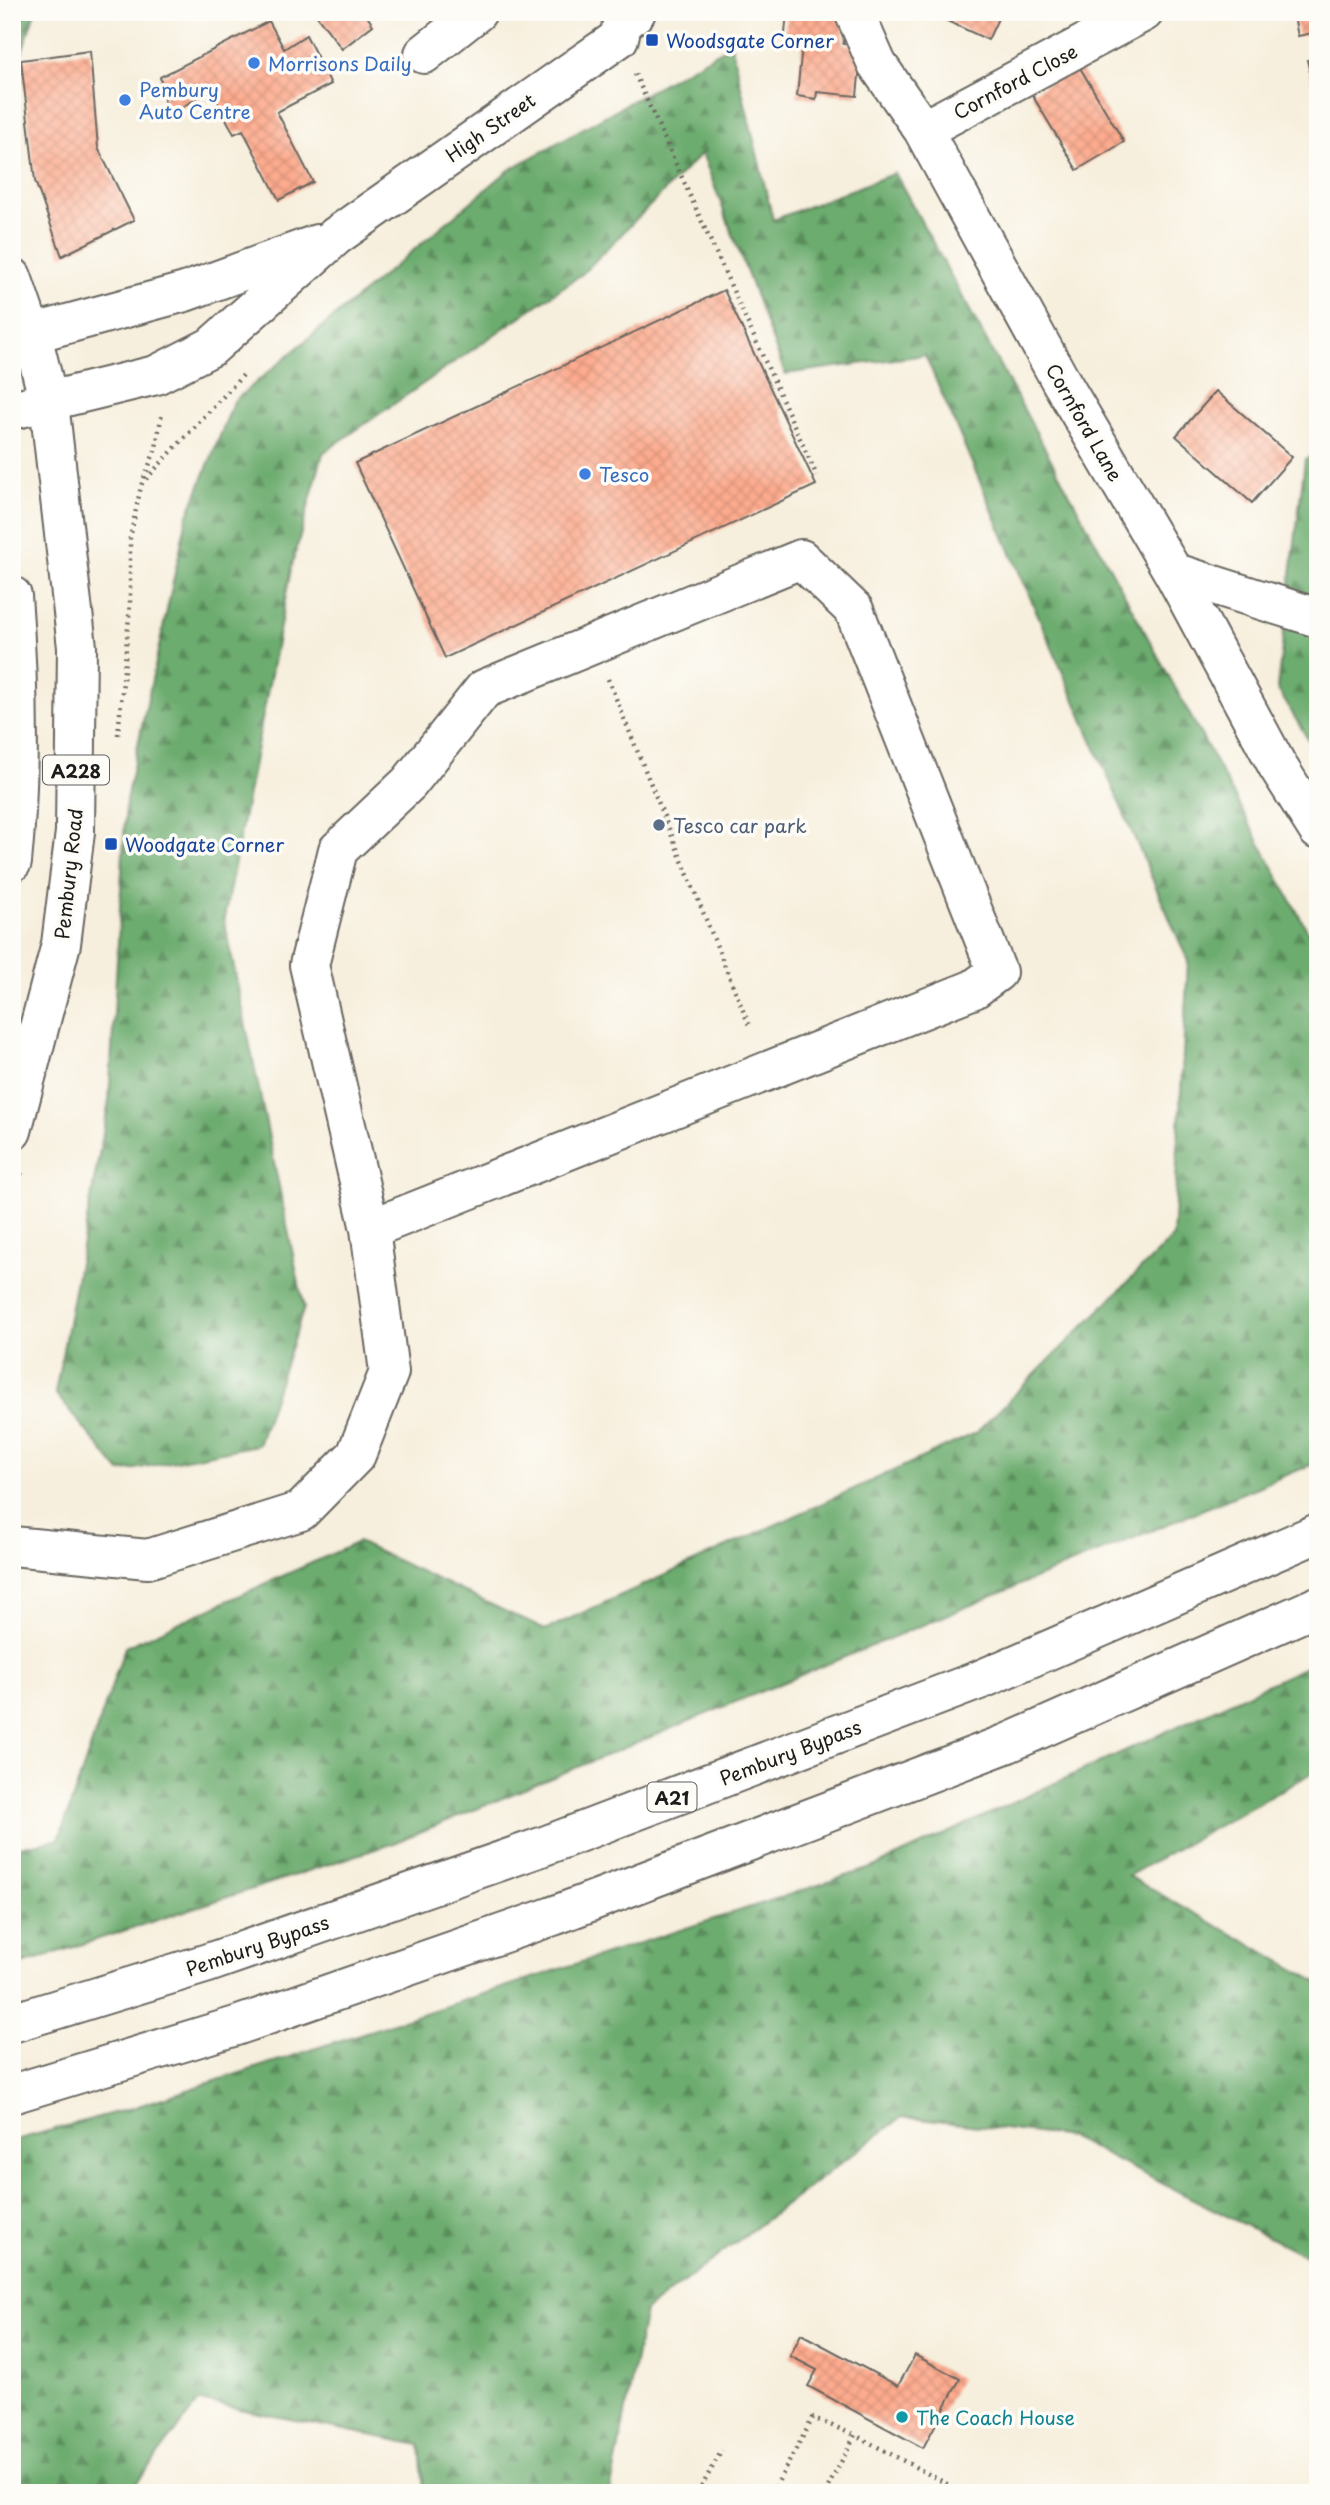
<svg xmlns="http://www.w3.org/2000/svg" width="1330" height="2505" font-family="'Playpen Sans',sans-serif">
	<defs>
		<pattern id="forest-firs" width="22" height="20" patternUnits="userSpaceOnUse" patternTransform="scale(1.75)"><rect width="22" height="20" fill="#6cac6e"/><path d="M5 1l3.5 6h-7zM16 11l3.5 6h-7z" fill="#588b5a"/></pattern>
		<pattern id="building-cross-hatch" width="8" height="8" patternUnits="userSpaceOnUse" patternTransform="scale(1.75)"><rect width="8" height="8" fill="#fdab8e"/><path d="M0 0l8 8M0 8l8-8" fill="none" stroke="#d8937a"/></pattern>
	</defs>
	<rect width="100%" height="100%" fill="#fdfcf7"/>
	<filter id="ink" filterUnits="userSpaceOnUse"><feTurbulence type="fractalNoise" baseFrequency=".0143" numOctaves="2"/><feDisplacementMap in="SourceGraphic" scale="14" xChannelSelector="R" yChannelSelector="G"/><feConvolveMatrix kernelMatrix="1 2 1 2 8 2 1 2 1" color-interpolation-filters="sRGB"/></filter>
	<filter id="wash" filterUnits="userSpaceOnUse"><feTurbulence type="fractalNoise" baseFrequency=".00686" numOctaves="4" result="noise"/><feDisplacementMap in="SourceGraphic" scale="28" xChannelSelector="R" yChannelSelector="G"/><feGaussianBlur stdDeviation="1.57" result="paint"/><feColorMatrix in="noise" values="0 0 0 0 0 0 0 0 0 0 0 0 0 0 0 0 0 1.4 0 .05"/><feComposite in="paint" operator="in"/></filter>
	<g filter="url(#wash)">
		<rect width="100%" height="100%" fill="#f7efdd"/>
		<path fill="url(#forest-firs)" stroke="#446445" stroke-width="2" d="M12,12H35L12,82Z
			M731,45L773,220L895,173L1318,950V1462L391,1844L12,1967V1848L59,1839L125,1647L358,1542L545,1630L976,1433L1173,1237L1188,961L925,355L785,374L702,153L582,274L323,453L291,569L224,919L304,1308L258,1445L120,1472L55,1393L109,1101L126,800L187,517L234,401L509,170Z
			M1318,451V756L1277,688L1305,460Z
			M1318,1661V1770L1128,1876L1318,1982V2262L1070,2137L902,2117L645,2311L610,2493H424L420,2445L199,2401L129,2493H12V2141L135,2107L874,1867Z"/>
		<g id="blocks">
			<path fill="url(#building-cross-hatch)" d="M314,12H364L373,25L342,49Z
				M787,12H846L843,44L862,45L857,96L817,92L816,99L797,96L802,45L784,44Z
				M949,12H1001L988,40L945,20Z
				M1293,12H1318V32L1298,36Z
				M269,21L284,49L306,35L331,84L277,112L313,182L279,200L243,130L234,134L211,90L167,116L160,77Z
				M90,51L98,148L134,220L62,256L35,181L21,60Z
				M1318,58V102H1317L1307,60Z
				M1079,66L1124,142L1077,170L1031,93Z
				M724,290L816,485L445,658L355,463Z
				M1216,391L1292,457L1252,503L1176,436Z
				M801,2334L898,2386L915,2355L960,2379L923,2448L808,2386L817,2370L790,2356Z"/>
		</g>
	</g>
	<g filter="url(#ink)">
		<use href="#blocks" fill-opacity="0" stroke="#696660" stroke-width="2"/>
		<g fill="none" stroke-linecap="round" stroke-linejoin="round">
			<defs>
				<path id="minor" d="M854,12L877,64L923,130L1059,378L1173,572L1277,765L1318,830
					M424,54L477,12
					M923,130L1144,12
					M12,339L185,292L317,244
					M12,410L156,375L211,347L336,236L619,38L622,24L636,12
					M1173,572L1318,618
					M12,1546L148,1559L301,1511L356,1455L389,1372L370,1229L309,965L338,850L409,783L484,689L801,559L854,610L997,972L974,989L370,1229"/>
				<path id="major" d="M12,277L32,335L49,403L77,647L75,832L61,944L12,1131
					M12,596C19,685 21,773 12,862"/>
				<path id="highway" d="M12,2023L208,1963L544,1846L982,1679L1318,1533
					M12,2094L236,2026L553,1916L1008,1743L1318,1606"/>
			</defs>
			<use href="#minor" stroke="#696660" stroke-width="42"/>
			<use href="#major" stroke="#696660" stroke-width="42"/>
			<use href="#highway" stroke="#696660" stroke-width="42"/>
			<path stroke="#696660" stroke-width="4.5" stroke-dasharray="2 5" stroke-linecap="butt" d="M12,45L22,12
				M635,74L817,476
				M146,479L245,373
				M608,679L749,1025
				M118,735L130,606V538L141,486L156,448L162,412
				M12,1201L23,1168
				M698,2493L722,2450
				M772,2493L813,2418L855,2435
				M825,2493L855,2435L949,2485L945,2493"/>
			<use href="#minor" stroke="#fff" stroke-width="38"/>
			<use href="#major" stroke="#fff" stroke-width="38"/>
			<use href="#highway" stroke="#fff" stroke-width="38"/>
		</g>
	</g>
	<g fill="#1a4fb4" stroke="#fdfcf7" stroke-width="2.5">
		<rect x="645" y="33" width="14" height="14" rx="3.5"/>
		<rect x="104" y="837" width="14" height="14" rx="3.5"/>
	</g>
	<g fill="#3f7fe0" stroke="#fdfcf7" stroke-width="2.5">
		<circle cx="254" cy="63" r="7"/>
		<circle cx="125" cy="100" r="7"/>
		<circle cx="585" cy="474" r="7"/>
	</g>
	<circle fill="#5c6f8a" stroke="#fdfcf7" stroke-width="2.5" cx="659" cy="825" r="7"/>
	<circle fill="#0f9aa8" stroke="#fdfcf7" stroke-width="2.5" cx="902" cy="2417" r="7"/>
	<g text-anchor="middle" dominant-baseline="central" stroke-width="7" stroke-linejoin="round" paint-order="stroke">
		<g fill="#fdfcf7" stroke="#605f5e" stroke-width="2">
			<rect x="43" y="755.5" width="66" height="29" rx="5"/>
			<rect x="647.5" y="1782.5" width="49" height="29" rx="5"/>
		</g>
		<g font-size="18" font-weight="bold" fill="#1c1c1c">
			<text x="76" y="770">A228</text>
			<text x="672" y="1797">A21</text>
		</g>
		<g font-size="19" fill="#164399" stroke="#fdfcf7" text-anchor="start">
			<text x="666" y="40">Woodsgate Corner</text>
			<text x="125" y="844">Woodgate Corner</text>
		</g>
		<g font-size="19" fill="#366cbe" stroke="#fdfcf7" text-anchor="start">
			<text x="268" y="63">Morrisons Daily</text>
			<text x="139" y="89">Pembury<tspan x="139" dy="22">Auto Centre</tspan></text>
			<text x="599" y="474">Tesco</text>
		</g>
		<g font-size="19" fill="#1c1c1c" stroke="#fdfcf7">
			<text transform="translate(1015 81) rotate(-28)">Cornford Close</text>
			<text transform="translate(490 127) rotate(-35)">High Street</text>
			<text transform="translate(1085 422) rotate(60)">Cornford Lane</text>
			<text transform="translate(68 874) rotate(-84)">Pembury Road</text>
			<text transform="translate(790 1752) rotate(-21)">Pembury Bypass</text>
			<text transform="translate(257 1945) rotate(-19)">Pembury Bypass</text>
		</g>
		<g font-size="19" fill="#4e5e75" stroke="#fdfcf7" text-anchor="start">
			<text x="673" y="825">Tesco car park</text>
		</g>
		<g font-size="19" fill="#0d838f" stroke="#fdfcf7" text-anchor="start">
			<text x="916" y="2417">The Coach House</text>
		</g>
	</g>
	<rect width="1330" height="2505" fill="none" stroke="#fdfcf7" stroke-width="42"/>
</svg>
